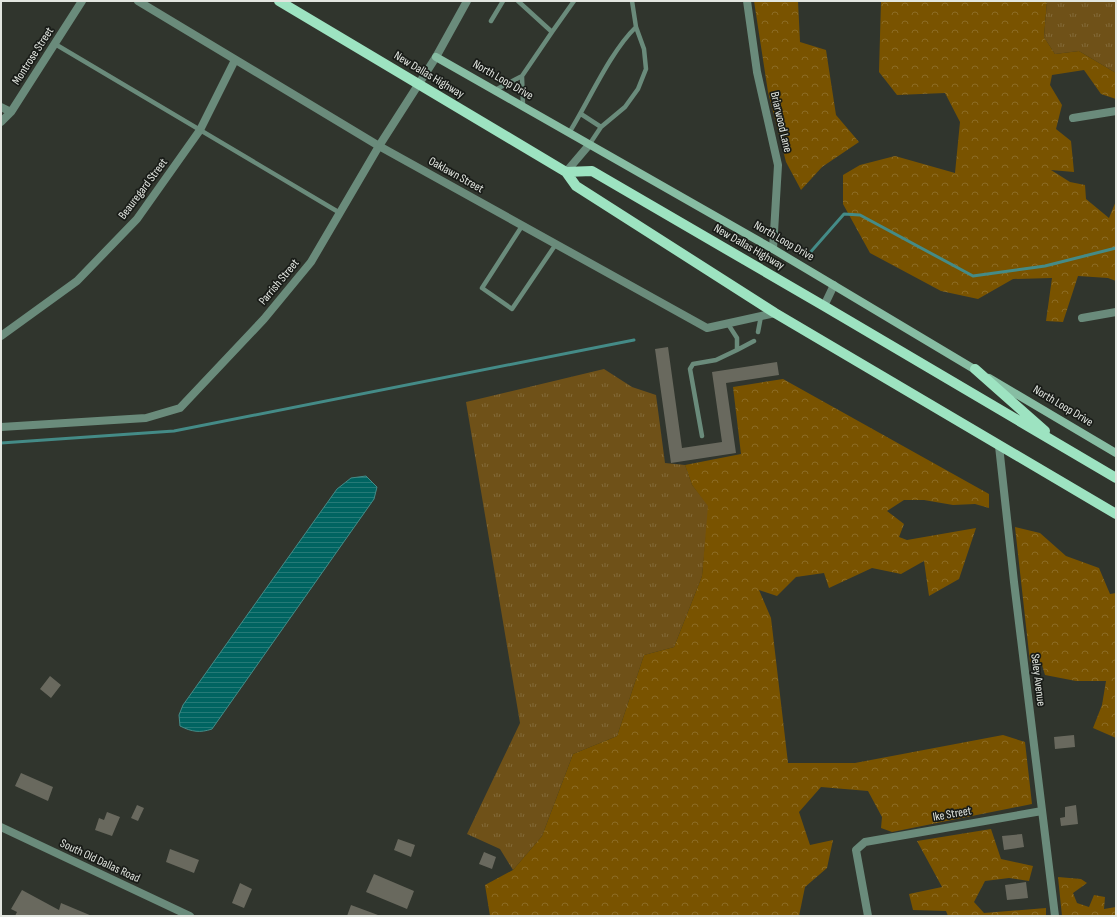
<svg xmlns="http://www.w3.org/2000/svg" width="1117" height="917" font-family="'Sofia Sans Condensed',sans-serif">
	<defs>
		<pattern id="grass-tufts" width="24" height="20" patternUnits="userSpaceOnUse"><rect width="24" height="20" fill="#6f5118"/><path d="M3 7l-1-3M5 7V3M7 7l1-3M15 17l-1-3M17 17v-4M19 17l1-3" fill="none" stroke="#836a39"/></pattern>
		<pattern id="forest-crowns" width="20" height="18" patternUnits="userSpaceOnUse"><rect width="20" height="18" fill="#795300"/><path d="M2 6a3 3 0 1 1 6 0M12 15a3 3 0 1 1 6 0" fill="none" stroke="#8c6c25"/></pattern>
		<pattern id="water-rules" width="6" height="5" patternUnits="userSpaceOnUse"><rect width="6" height="5" fill="#006461"/><path d="M0 2.5h6" fill="none" stroke="#257a77"/></pattern>
	</defs>
	<rect width="100%" height="100%" fill="#30352d"/>
	<path fill="url(#grass-tufts)" d="M1047,1H1116V73L1079,51L1055,54L1044,37Z
		M604,369L632,387L656,395L665,463L685,465L692,485L709,506L702,576L674,647L644,655L617,736L573,754L542,836L513,870L500,849L467,834L520,723L466,402Z"/>
	<path fill="url(#forest-crowns)" d="M754,1H798L800,42L826,50L836,115L859,142L822,167L801,190L786,162L768,92Z
		M881,1H1047L1044,37L1055,54L1079,51L1116,73V99L1101,94L1084,70L1052,75L1050,85L1062,105L1056,129L1071,141L1074,172L1051,170L1070,182L1085,185L1086,199L1109,218L1116,201V281L1108,278L1078,276L1063,322L1046,321L1052,278L1013,279L978,299L941,291L870,253L843,204V175L860,165L895,156L955,173L960,122L945,93L897,95L879,72Z
		M783,379L989,494V508L975,504L953,505L924,500H904L887,511L904,524L899,537L907,540L976,528L959,579L929,596L924,561L901,574L872,568L829,588L824,573L796,577L777,596L759,590L771,618L788,763H855L1003,735L1025,742L1032,804L892,832L881,828L882,817L868,791L821,787L799,812L810,845L833,840L827,868L805,887L799,916H490L485,885L513,870L542,836L573,754L617,736L644,655L674,647L702,576L708,506L692,485L685,465L741,454L733,387Z
		M1015,527L1040,533L1066,556L1099,568L1110,594L1116,593V738L1093,728L1102,705L1106,681H1076L1045,675L1042,665L1030,662Z
		M991,829L1001,859L1033,866L1029,881L1009,878L985,881L974,902L984,913L1046,908V916H948L946,911L913,910L909,894L942,887L917,841Z
		M1058,877L1081,879L1087,883L1073,893L1077,903L1089,907L1094,895L1105,897L1104,909L1116,907V916H1062Z"/>
	<path fill="url(#water-rules)" stroke="#448b87" d="M366,476L377,487L374,499L212,729C200,733 192,732 180,726L179,715L183,705L337,489L351,478Z"/>
	<g fill="none" stroke-linecap="round" stroke-linejoin="round">
		<path stroke="#448b87" stroke-width="3" d="M808,255L844,214L860,215L973,276L1045,266L1116,248
			M1,443L174,431L634,340"/>
	</g>
	<path fill="#69695e" d="M668,347L682,448L722,442L712,372L777,362L779,375L726,383L736,453L671,463L655,349Z
		M50,676L61,685L51,698L40,689Z
		M1074,735L1075,747L1055,749L1054,737Z
		M21,773L53,787L48,801L15,786Z
		M137,805L144,808L138,821L131,818Z
		M1076,805L1078,824L1061,826L1060,818L1065,817V807Z
		M107,812L120,817L112,836L95,830L99,818L104,820Z
		M1022,834L1024,847L1004,850L1002,836Z
		M398,839L415,845L411,857L394,850Z
		M170,849L199,860L194,873L166,862Z
		M484,852L496,857L492,869L479,864Z
		M374,874L414,891L407,909L366,892Z
		M1026,882L1028,898L1007,900L1005,885Z
		M240,883L252,889L244,908L232,903Z
		M22,890L59,910L61,903L92,916H15L17,912L11,909Z
		M351,905L378,915V916H347Z"/>
	<g fill="none" stroke-linecap="round" stroke-linejoin="round">
		<path stroke="#6a8b7b" stroke-width="4.5" d="M491,21L503,1
			M552,32L574,1
			M55,44L340,213
			M522,76L523,106
			M495,90L522,76L552,32L518,1
			M581,114L601,127
			M569,133C589,101 610,52 636,27
			M589,145L601,127L625,107L638,89L646,69L644,49L636,27L632,1
			M522,226L482,288L512,309L556,244
			M758,332L761,316
			M737,350L754,341
			M702,436L690,369L693,364L716,360L737,350V338L728,324"/>
		<path stroke="#6a8b7b" stroke-width="8" d="M138,1L379,146L707,328L775,313
			M747,1L757,72L778,165L773,249
			M1,107L11,112
			M1073,118L1116,111
			M1,122L11,112L82,1
			M566,172L589,145
			M824,306L834,285
			M1082,318L1116,312
			M1,336L77,281L137,219L200,130L235,60
			M1,427L146,418L180,408L264,319L311,262L379,146L436,57L467,1
			M999,446L1014,582L1055,916
			M1,827L190,916
			M868,916L856,850L865,842L1042,811"/>
		<path stroke="#87bda3" stroke-width="8" d="M436,57L773,249L979,372
			M989,378L1116,453"/>
		<path stroke="#9de3c1" stroke-width="10" d="M279,1L566,172L576,186L775,313L1116,514
			M566,172L592,171L824,306L1116,478
			M975,369L1045,431"/>
	</g>
	<g text-anchor="middle" dominant-baseline="central" stroke-width="3.5" stroke-linejoin="round" paint-order="stroke">
		<g font-size="12" fill="#e2e6e0" stroke="#191c18">
			<text transform="translate(33 56) rotate(-57)">Montrose Street</text>
			<text transform="translate(429 75) rotate(31)">New Dallas Highway</text>
			<text transform="translate(503 80) rotate(30)">North Loop Drive</text>
			<text transform="translate(781 122) rotate(77)">Briarwood Lane</text>
			<text transform="translate(456 175) rotate(29)">Oaklawn Street</text>
			<text transform="translate(143 189) rotate(-53)">Beauregard Street</text>
			<text transform="translate(784 241) rotate(30)">North Loop Drive</text>
			<text transform="translate(749 247) rotate(30)">New Dallas Highway</text>
			<text transform="translate(279 282) rotate(-50)">Parrish Street</text>
			<text transform="translate(1063 406) rotate(31)">North Loop Drive</text>
			<text transform="translate(1038 680) rotate(83)">Seley Avenue</text>
			<text transform="translate(952 814) rotate(-10)">Ike Street</text>
			<text transform="translate(100 861) rotate(25)">South Old Dallas Road</text>
		</g>
	</g>
	<rect width="1117" height="917" fill="none" stroke="#e2e6e0" stroke-width="4"/>
</svg>
